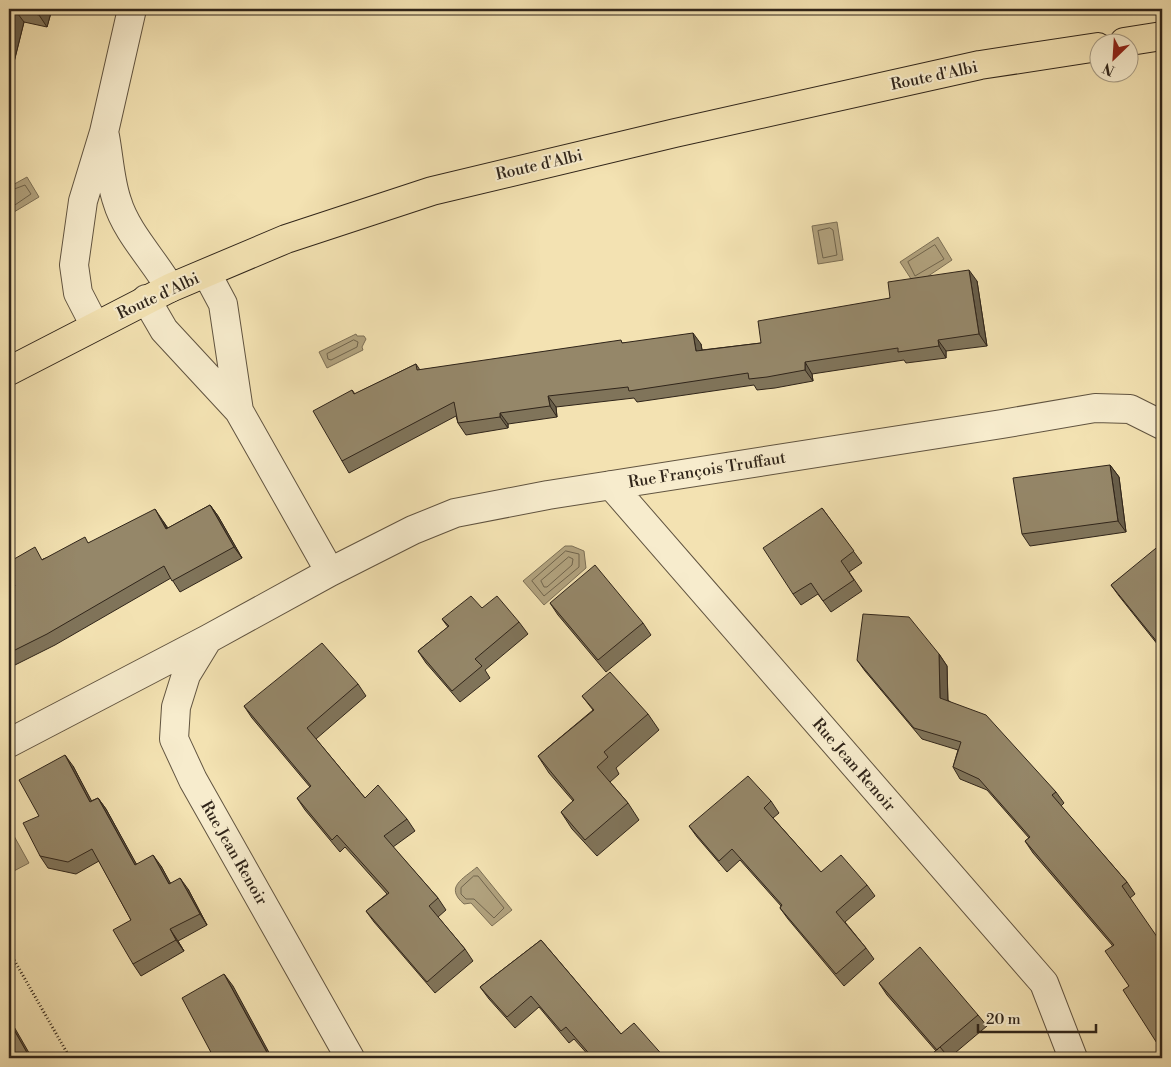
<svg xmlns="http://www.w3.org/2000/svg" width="1171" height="1067" font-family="'Libre Bodoni',serif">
	<rect width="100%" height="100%" fill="#f3e2b2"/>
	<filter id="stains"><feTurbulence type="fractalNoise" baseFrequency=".004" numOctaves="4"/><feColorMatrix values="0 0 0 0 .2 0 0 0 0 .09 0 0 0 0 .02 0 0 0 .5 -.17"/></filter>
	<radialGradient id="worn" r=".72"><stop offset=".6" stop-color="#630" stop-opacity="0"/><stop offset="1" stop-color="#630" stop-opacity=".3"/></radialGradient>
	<path fill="#b1a27e" stroke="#7d7056" d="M27,177L39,197L9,215V187Z
		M837,222L843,260L818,264L812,226Z
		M938,237L952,260L915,285L900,262Z
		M356,334L357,336H364L366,339L362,347L363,350L327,368L319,352Z
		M565,546H572L584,551L586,568L544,605L523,581Z
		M9,827L29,863L12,872L9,867Z
		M477,867L512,910L492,926L471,903L464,904C444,887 463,879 477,867Z"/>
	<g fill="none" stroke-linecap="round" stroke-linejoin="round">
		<path stroke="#70644c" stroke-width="1" d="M9,191L25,185L31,194L9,209
			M830,228L833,230L837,255L823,258L818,231Z
			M935,245L944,259L915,276L908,262Z
			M354,340L358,342L357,347L331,360L328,359L327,354Z
			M566,551L579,554V567L544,596L532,581Z
			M569,557L573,559L572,565L547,587H544L541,581Z
			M474,876H478L504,908L494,918L474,899H466L461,894V888Z"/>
		<defs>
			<path id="minor" d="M105,136C109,157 110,181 117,201C126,232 154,260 170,288
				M207,274L223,304L239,411
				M146,299L164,330L239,411L330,572
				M95,326L78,293L74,265L83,201L104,132L132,9
				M611,485L1044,983L1073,1058
				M208,639L186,675L176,707L174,739L193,780L350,1058
				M9,743L208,639L330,572L413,530L455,513L548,495L1002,424L1095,408L1130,409L1162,425"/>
			<path id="major" d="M1124,42L1162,36
				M9,371L170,288L286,239L432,191L675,133L980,65L1098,47"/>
		</defs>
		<use href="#minor" stroke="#615440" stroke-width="30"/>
		<use href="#major" stroke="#30251a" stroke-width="30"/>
		<path stroke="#30251a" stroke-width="3" stroke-dasharray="1 2.5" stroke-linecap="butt" d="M9,951L70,1058"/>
		<use href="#minor" stroke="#f7eccd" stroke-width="28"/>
		<use href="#major" stroke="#f3e2b2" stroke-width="28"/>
	</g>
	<path fill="#80745a" stroke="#30251a" d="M9,9H52L47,27L24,22L13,66L9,65Z
		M977,281L987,346L946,351V358L906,363L904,360L812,374L813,381L775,388L757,390L754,385L637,402L634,398L556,407L557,417L508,424V428L466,435L458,423L456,416L349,473L342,461L352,390L355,394L416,364L420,370L623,343L701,344L702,350L761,343L890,298Z
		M1110,465L1119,477L1126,532L1030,546L1022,534Z
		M210,505L218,516L242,558L180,592L171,578L55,645L9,668V589L15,586L43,559L89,543L163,521L168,528Z
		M822,508L862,563L849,572L862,591L831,612L818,594L801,605L793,594Z
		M1162,546V650L1119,596L1111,585Z
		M550,603L643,623L651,635L606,672L558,615Z
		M482,608L519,622L528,634L485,670L490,678L460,702L426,663L418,651L448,627L442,619Z
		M939,654L947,666L948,700L1056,792L1064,803L1061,806L1127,882L1135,894L1130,898L1129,986L1112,945L1033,853L1025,841L1029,838L987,790L960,779L953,767L958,750L922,739L865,671L857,660Z
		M358,684L366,696L316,739L365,798L407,819L415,831L393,847L438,898L446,910L438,917L465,949L473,961L435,993L374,922L366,911L387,894L345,847L340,852L305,810L297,798L310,787L252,718L244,706Z
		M582,696L648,714L659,730L616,768L619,774L610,782L628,803L639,820L597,856L572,829L561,812L573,801L549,773L538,756L593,710Z
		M73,766L91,801L98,798L106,809L136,864L161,866L170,883L188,889L207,925L178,941L184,951L141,976L133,964L131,920L99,861L76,874L48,868L40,856L39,816Z
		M771,801L779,813L773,818L821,872L867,885L875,896L845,922L866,948L874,959L844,986L788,919L780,908L781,906L740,860L727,872L697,837L689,826Z
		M541,940L621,1034L665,1058H591L574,1039L569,1043L539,1007L515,1028L489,999L480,987Z
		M879,983L978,1015L987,1026L949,1058H927L936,1051L887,995Z"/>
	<path fill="#685e4a" stroke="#30251a" d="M40,9H52L47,27L39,15Z
		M15,10L24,22L13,66L9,60V36Z
		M969,270L977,281L987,346L979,334Z
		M693,333L701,344L704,362L696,351Z
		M938,340L946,351V358L939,346Z
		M805,362L812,374L813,381L805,370Z
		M548,396L556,407L557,417L550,406Z
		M500,413L508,424V428L500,417Z
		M1110,465L1119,477L1126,532L1118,521Z
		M210,505L218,516L242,558L234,547Z
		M155,509L163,521L174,541L166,529Z
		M939,654L947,666L948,709L940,698Z
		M65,755L73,766L98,813L90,802Z
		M98,798L106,809L143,876L135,865Z
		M153,855L161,866L177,895L169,884Z
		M180,878L188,889L207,925L200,914Z
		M170,929L178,941L184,951L176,940Z
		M224,974L233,986L272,1058H270Z
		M9,1018L32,1058H30L9,1021Z"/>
	<path fill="#958769" stroke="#30251a" d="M9,9H40L39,15L15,10L9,36Z
		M969,270L979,334L938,340L939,346L898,352V348L805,362V370L767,377L749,379L748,373L629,391L628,387L548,396L550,406L500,413V417L458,423L454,402L342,461L313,411L352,390L354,394L416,364L417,370L621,340L622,343L693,333L696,351L761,343L758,321L890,298L888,282Z
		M1110,465L1118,521L1022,534L1013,478Z
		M210,505L234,547L172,581L164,566L47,634L9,653V589L15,586L9,575V562L35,547L42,560L85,537L88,543L155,509L166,529Z
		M822,508L854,551L841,561L854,580L823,601L811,583L793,594L763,548Z
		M1161,544L1162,546V648L1111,585Z
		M595,565L643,623L598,660L550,603Z
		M471,596L482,608L497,596L519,622L475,659L482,666L452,691L418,651L449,626L442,619Z
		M863,614L909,617L939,654L940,698L986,715L1056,792L1052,795L1127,882L1122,886L1162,944V1051L1123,990L1129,986L1105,951L1114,945L1025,841L1030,837L979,779L953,767L961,742L914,728L857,660Z
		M322,643L358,684L307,728L365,798L378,785L407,819L384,836L438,898L429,906L465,949L427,982L366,911L389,893L337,835L332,840L297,798L311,786L244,706Z
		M610,672L648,714L604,752L608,757L597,767L628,803L585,840L561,812L574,800L538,756L594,710L582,696Z
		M65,755L90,802L98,798L135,865L153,855L169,884L180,878L200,914L170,929L176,940L133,964L113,930L131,920L92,849L68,862L40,856L23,823L39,816L19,780Z
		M748,776L771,801L764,808L821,872L841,855L867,885L836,912L866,948L836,974L780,908L782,905L732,849L719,861L689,826Z
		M541,940L621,1034L634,1023L665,1058H593L566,1027L561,1031L531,996L507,1017L480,987Z
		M920,947L978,1015L940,1047L949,1058H927L940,1047L937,1050L879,983Z
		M224,974L270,1058H214L182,998Z
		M9,1021L30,1058H9Z"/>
	<g text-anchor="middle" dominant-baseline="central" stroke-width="4" stroke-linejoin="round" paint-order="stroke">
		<g font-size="16" fill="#30251a" stroke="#f7eccd">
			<text transform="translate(934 76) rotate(-12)">Route d'Albi</text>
			<text transform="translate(539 165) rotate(-13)">Route d'Albi</text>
			<text transform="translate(158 296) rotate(-25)">Route d'Albi</text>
			<text transform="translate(707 470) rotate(-9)">Rue François Truffaut</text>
			<text transform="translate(854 765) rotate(49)">Rue Jean Renoir</text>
			<text transform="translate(234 853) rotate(60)">Rue Jean Renoir</text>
		</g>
	</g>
	<rect width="1171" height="1067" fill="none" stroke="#f3e2b2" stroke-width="30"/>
	<rect x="10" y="10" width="1151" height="1047" fill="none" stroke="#30251a" stroke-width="2.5"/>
	<rect x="15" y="15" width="1141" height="1037" fill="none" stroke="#30251a"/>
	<g transform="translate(1114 58) rotate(205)"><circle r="24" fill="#f7eccd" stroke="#a79c85"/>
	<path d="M0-4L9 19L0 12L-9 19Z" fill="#8f2418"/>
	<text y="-8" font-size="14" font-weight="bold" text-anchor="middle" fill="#30251a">N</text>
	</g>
	<path d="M978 1024v8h118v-8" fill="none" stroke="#30251a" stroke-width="2.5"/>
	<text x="986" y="1024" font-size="15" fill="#30251a" stroke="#f7eccd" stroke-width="4" paint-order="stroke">20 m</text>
	<rect width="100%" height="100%" filter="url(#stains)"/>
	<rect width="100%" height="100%" fill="url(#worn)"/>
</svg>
